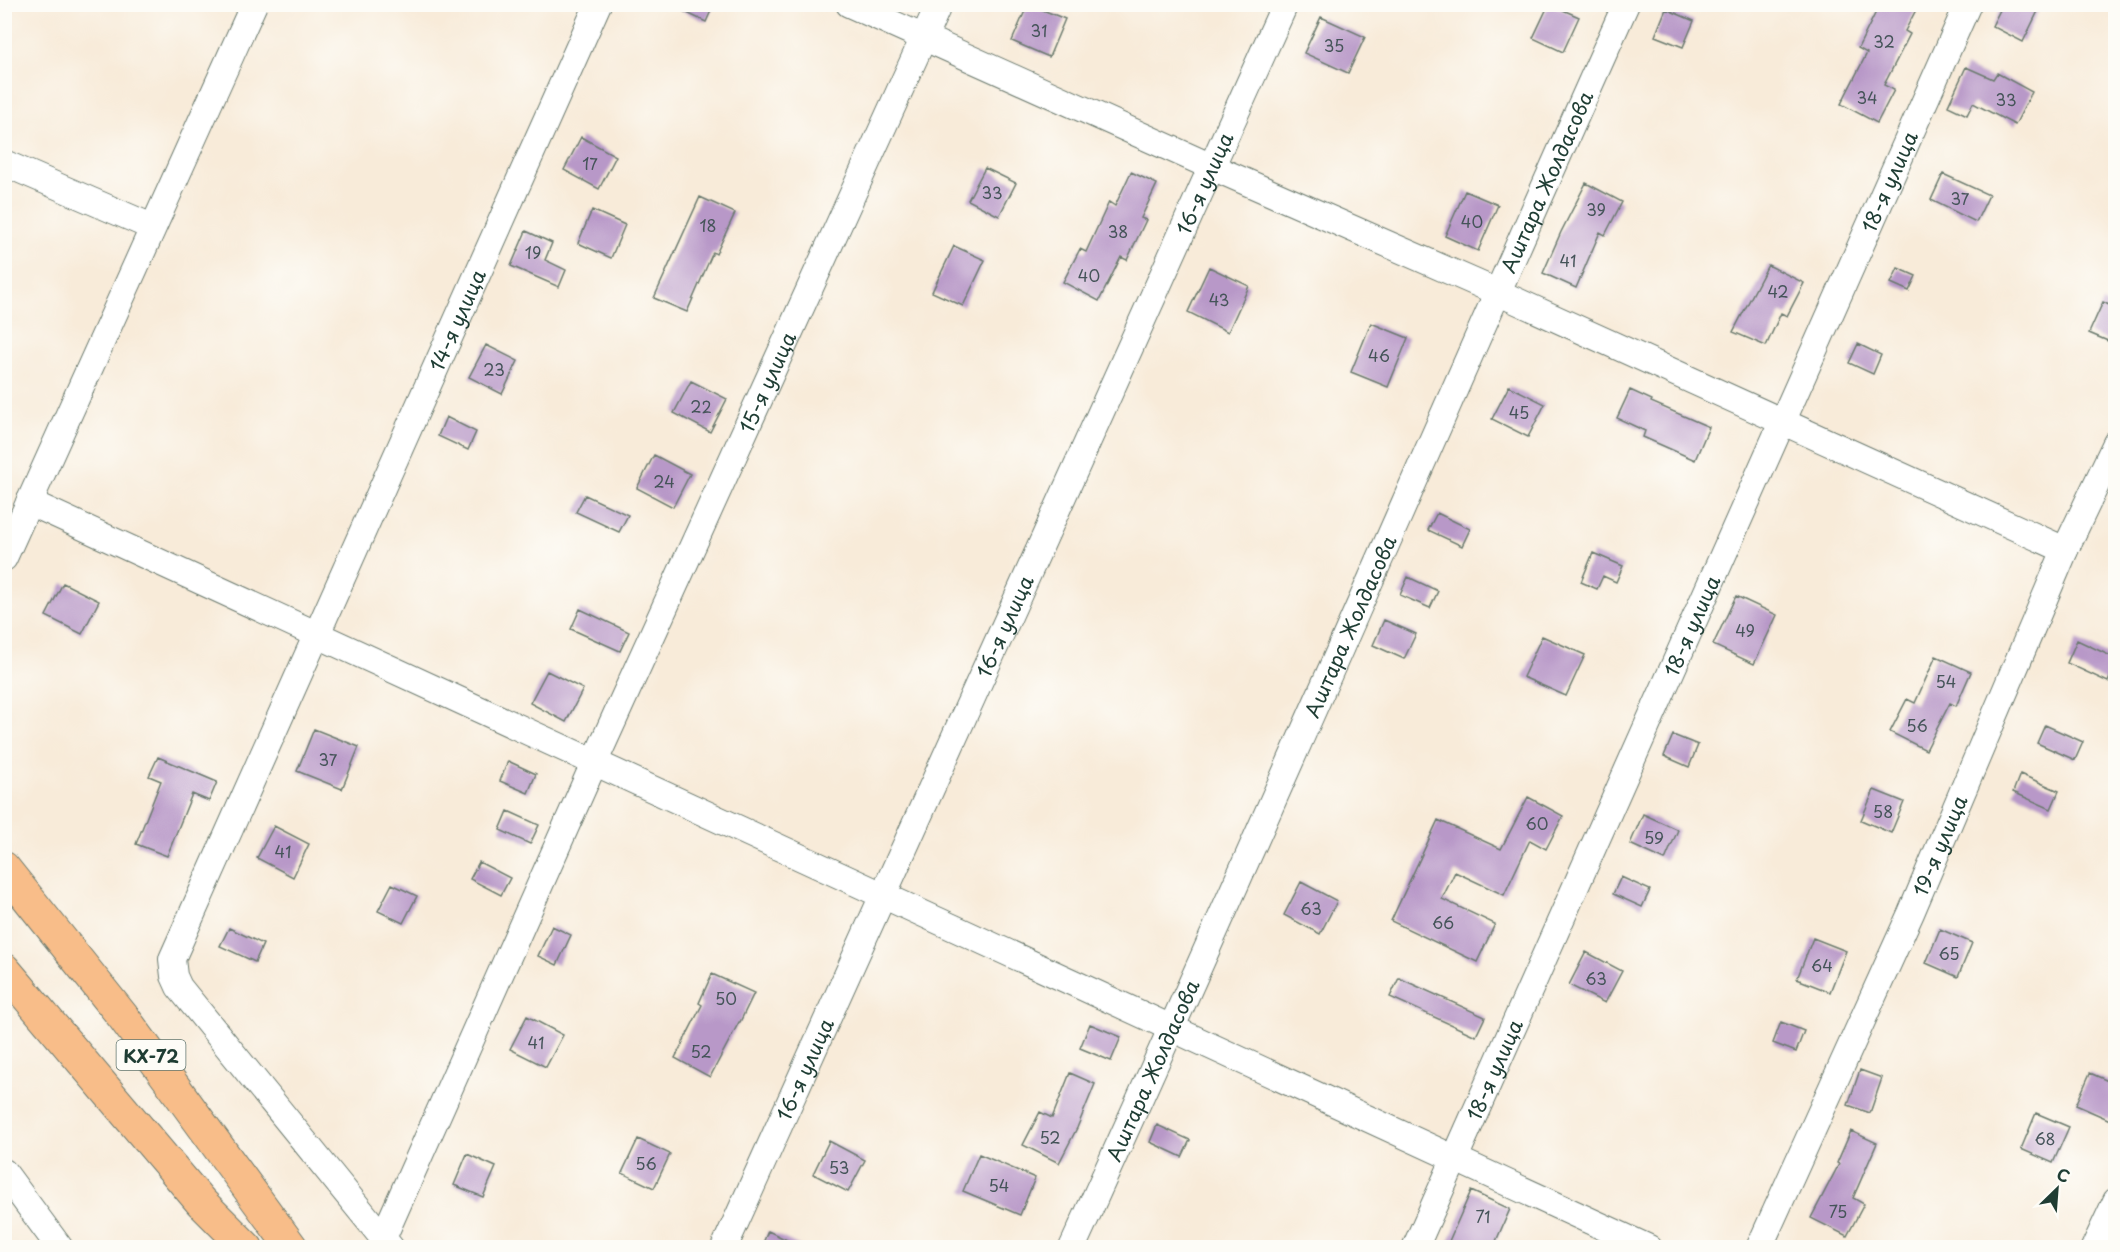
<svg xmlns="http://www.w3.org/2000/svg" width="2120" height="1252" font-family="'Playpen Sans',sans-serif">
	<rect width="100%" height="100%" fill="#fdfcf7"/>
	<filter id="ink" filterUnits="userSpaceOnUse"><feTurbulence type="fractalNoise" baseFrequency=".0167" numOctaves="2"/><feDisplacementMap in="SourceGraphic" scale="12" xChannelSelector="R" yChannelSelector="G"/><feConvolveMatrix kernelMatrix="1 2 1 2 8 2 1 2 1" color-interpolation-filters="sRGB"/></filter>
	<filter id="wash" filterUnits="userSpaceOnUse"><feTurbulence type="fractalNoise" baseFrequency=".008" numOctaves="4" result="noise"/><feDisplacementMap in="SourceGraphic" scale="24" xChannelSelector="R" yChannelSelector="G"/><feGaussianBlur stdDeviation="1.35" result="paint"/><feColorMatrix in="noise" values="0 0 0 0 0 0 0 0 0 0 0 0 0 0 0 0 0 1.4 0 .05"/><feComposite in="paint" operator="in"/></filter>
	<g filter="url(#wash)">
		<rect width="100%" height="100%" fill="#f8ebd9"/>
		<g id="blocks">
			<path fill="#b898c8" d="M668,4H714L706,22Z
				M1028,4L1065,19L1049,57L1012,41Z
				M1549,4L1579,17L1563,52L1533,38Z
				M1880,4H1919L1905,31L1910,34L1884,85L1894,90L1877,123L1841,104L1867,53L1858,48Z
				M2003,4H2031L2039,9L2023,42L1992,26Z
				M1666,9L1694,21L1683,47L1655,36Z
				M1321,17L1365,37L1348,73L1304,53Z
				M1966,67L1993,79L1997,73L2032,92L2015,125L1973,103L1967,115L1948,106Z
				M581,137L616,156L599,189L564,170Z
				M985,168L1016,183L999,216L968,200Z
				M1131,172L1157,184L1141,218L1146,220L1127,260L1121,257L1099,301L1063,282L1080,249L1086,252L1109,202L1115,206Z
				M1943,174L1989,195L1976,222L1931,200Z
				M1586,183L1622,202L1605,235L1600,232L1576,288L1543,273L1561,232Z
				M1465,191L1498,205L1478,251L1445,236Z
				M700,197L735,213L716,254L713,252L687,312L654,298Z
				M592,210L625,225L611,258L578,243Z
				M526,231L552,243L545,260L566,270L559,287L511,266Z
				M954,246L985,260L963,306L932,292Z
				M1768,265L1804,283L1787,316L1781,313L1766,346L1733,332Z
				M1209,267L1249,286L1228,332L1188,312Z
				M1898,268L1916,276L1909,291L1891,283Z
				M2103,302L2115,308V344L2089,333Z
				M1371,323L1408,338L1388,387L1351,372Z
				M1858,344L1881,355L1873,374L1849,363Z
				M486,345L518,361L502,394L469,377Z
				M691,381L727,399L710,432L674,413Z
				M1509,386L1545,404L1528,437L1492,419Z
				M1630,390L1652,400L1651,402L1709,427L1695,460L1643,437L1645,431L1617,418Z
				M446,417L476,432L468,450L438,436Z
				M654,455L690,474L673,507L637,488Z
				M585,495L628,515L619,532L576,512Z
				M1437,513L1470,529L1462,546L1428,530Z
				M1593,553L1623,566L1616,582L1603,576L1597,589L1581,582Z
				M1408,577L1438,591L1430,608L1400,595Z
				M63,583L99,601L82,634L46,616Z
				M1736,596L1777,615L1754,664L1713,645Z
				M580,609L629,632L620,651L571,629Z
				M1384,620L1416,634L1404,659L1373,645Z
				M1542,636L1585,655L1566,696L1523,677Z
				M2077,640L2115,658V666L2108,682L2067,663Z
				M1936,656L1971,672L1956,706L1950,703L1926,750L1890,732L1907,699L1915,703Z
				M547,671L583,689L566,722L530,703Z
				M2045,725L2083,742L2075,760L2037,743Z
				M314,729L359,747L342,789L297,771Z
				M1673,735L1698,745L1689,767L1664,756Z
				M158,757L217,782L209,801L192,794L167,856L136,844L161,781L149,776Z
				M508,761L536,774L528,793L500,781Z
				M2020,774L2059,791L2051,809L2013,792Z
				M1874,790L1904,802L1891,833L1861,820Z
				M1528,797L1563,816L1546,849L1530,840L1504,895L1455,872L1442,899L1495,924L1477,962L1391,921L1438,820L1501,849Z
				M508,811L539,825L530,844L500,830Z
				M1643,814L1678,830L1665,860L1630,844Z
				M274,826L309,844L293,877L257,858Z
				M479,862L510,878L501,895L470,879Z
				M1621,877L1650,890L1642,907L1613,894Z
				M1301,882L1337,901L1320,934L1284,915Z
				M392,884L417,896L403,923L378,911Z
				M552,926L571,935L557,965L538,956Z
				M229,928L263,944L255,962L220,946Z
				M1940,929L1972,943L1958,977L1926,963Z
				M1813,938L1846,951L1830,992L1797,979Z
				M1586,952L1622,971L1605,1003L1569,985Z
				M712,974L754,993L740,1022H739L710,1077L675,1058L702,1005L699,1003Z
				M1399,978L1485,1017L1476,1036L1390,997Z
				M527,1016L563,1035L546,1067L510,1049Z
				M1781,1022L1804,1031L1796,1052L1773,1043Z
				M1090,1024L1121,1037L1111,1061L1080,1048Z
				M1860,1070L1882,1078L1870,1113L1848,1105Z
				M1070,1073L1095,1084L1077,1128L1059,1163L1023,1145L1040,1112L1052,1118Z
				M2090,1073L2115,1084V1108L2110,1120L2076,1105Z
				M2036,1113L2069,1127L2053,1163L2021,1149Z
				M1157,1125L1190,1140L1182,1157L1150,1142Z
				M1851,1131L1877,1143L1853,1198L1864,1204L1847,1236L1811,1218L1839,1164L1837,1163Z
				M638,1139L670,1154L654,1188L622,1173Z
				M829,1141L865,1160L848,1192L813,1174Z
				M467,1154L496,1167L483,1197L454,1185Z
				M979,1154L1035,1178L1020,1215L963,1191Z
				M1471,1191L1510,1209L1493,1248H1446Z
				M768,1231L804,1248H761Z"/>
		</g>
	</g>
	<g filter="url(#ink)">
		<use href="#blocks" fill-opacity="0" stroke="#6b7a6e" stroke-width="1.5"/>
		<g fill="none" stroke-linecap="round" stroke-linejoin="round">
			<defs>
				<g id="minor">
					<path d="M849,4L1212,167L1497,292L2065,550"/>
					<path d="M4,163L152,227"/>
					<path d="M29,502L1649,1248"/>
					<path d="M4,558L254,4"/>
					<path d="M4,1172L60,1248"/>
					<path id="s1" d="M383,1238L595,761L939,4"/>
					<path id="s2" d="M391,1248L179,987L174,976L172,959L598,4"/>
					<path id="s3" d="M724,1248L1285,4"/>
					<path id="s4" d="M1072,1248C1261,835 1440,418 1626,4"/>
					<path id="s5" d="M1415,1248L1968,4"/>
					<path id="s6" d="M1759,1248L1911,913L2065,550L2116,443"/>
					<path d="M2094,1248L2116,1201"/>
				</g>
				<path id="major" d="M4,868L124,1018L292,1248
					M4,969L201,1202L247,1248"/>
			</defs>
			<use href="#minor" stroke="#6b7a6e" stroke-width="28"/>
			<use href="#major" stroke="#6b7a6e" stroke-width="34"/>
			<use href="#minor" stroke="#fff" stroke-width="26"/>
			<use href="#major" stroke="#f8bd89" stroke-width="32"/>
		</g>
	</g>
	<g text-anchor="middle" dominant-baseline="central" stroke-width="4.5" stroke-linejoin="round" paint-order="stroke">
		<g font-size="16" fill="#455459">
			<text x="1039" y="30">31</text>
			<text x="1884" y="41">32</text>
			<text x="1334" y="45">35</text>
			<text x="1867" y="97">34</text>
			<text x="2006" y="99">33</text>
			<text x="590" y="163">17</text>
			<text x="992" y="192">33</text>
			<text x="1960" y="198">37</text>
			<text x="1596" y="209">39</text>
			<text x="1472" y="221">40</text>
			<text x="708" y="225">18</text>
			<text x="1118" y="231">38</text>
			<text x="533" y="252">19</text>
			<text x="1568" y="260">41</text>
			<text x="1089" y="275">40</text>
			<text x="1778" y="291">42</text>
			<text x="1219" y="299">43</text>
			<text x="1379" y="355">46</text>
			<text x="494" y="369">23</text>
			<text x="701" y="406">22</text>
			<text x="1519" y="412">45</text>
			<text x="664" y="481">24</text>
			<text x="1745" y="630">49</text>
			<text x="1946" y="681">54</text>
			<text x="1917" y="725">56</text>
			<text x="328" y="759">37</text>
			<text x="1883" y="811">58</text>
			<text x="1537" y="823">60</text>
			<text x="1654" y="837">59</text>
			<text x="283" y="851">41</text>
			<text x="1311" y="908">63</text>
			<text x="1443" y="922">66</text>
			<text x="1949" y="953">65</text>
			<text x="1822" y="965">64</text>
			<text x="1596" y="978">63</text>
			<text x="726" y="998">50</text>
			<text x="536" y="1042">41</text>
			<text x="701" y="1051">52</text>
			<text x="1050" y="1137">52</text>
			<text x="2045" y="1138">68</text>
			<text x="646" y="1163">56</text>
			<text x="839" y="1167">53</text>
			<text x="999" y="1185">54</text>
			<text x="1838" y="1211">75</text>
			<text x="1483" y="1216">71</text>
		</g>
		<rect fill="#fdfcf7" stroke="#62766e" stroke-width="1.5" x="116.5" y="1040" width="69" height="30" rx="4.5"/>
		<g font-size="18" font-weight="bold" fill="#1f3d34">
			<text x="151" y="1055">КХ-72</text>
		</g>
		<g font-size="20" fill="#1f3d34" stroke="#fdfcf7">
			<text stroke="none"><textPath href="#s4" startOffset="1167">Аштара Жолдасова</textPath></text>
			<text stroke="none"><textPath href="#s5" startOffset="1167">18-я улица</textPath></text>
			<text stroke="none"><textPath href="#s3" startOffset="1168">16-я улица</textPath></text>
			<text stroke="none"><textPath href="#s2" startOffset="1065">14-я улица</textPath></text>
			<text stroke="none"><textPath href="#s1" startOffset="938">15-я улица</textPath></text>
			<text stroke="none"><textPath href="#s3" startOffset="682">16-я улица</textPath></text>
			<text stroke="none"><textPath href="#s4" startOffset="681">Аштара Жолдасова</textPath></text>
			<text stroke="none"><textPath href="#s5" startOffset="681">18-я улица</textPath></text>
			<text stroke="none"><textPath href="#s6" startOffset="441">19-я улица</textPath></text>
			<text stroke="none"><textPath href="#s3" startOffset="196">16-я улица</textPath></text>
			<text stroke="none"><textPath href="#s4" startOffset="195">Аштара Жолдасова</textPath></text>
			<text stroke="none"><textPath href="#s5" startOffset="195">18-я улица</textPath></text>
		</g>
	</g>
	<rect width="2120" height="1252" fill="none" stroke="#fdfcf7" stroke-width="24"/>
	<g transform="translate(2057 1189) rotate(25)" stroke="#fdfcf7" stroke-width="4.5" paint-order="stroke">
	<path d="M0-4.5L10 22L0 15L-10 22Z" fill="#1f3d34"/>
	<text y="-9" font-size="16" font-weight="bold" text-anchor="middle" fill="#1f3d34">С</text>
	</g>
</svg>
